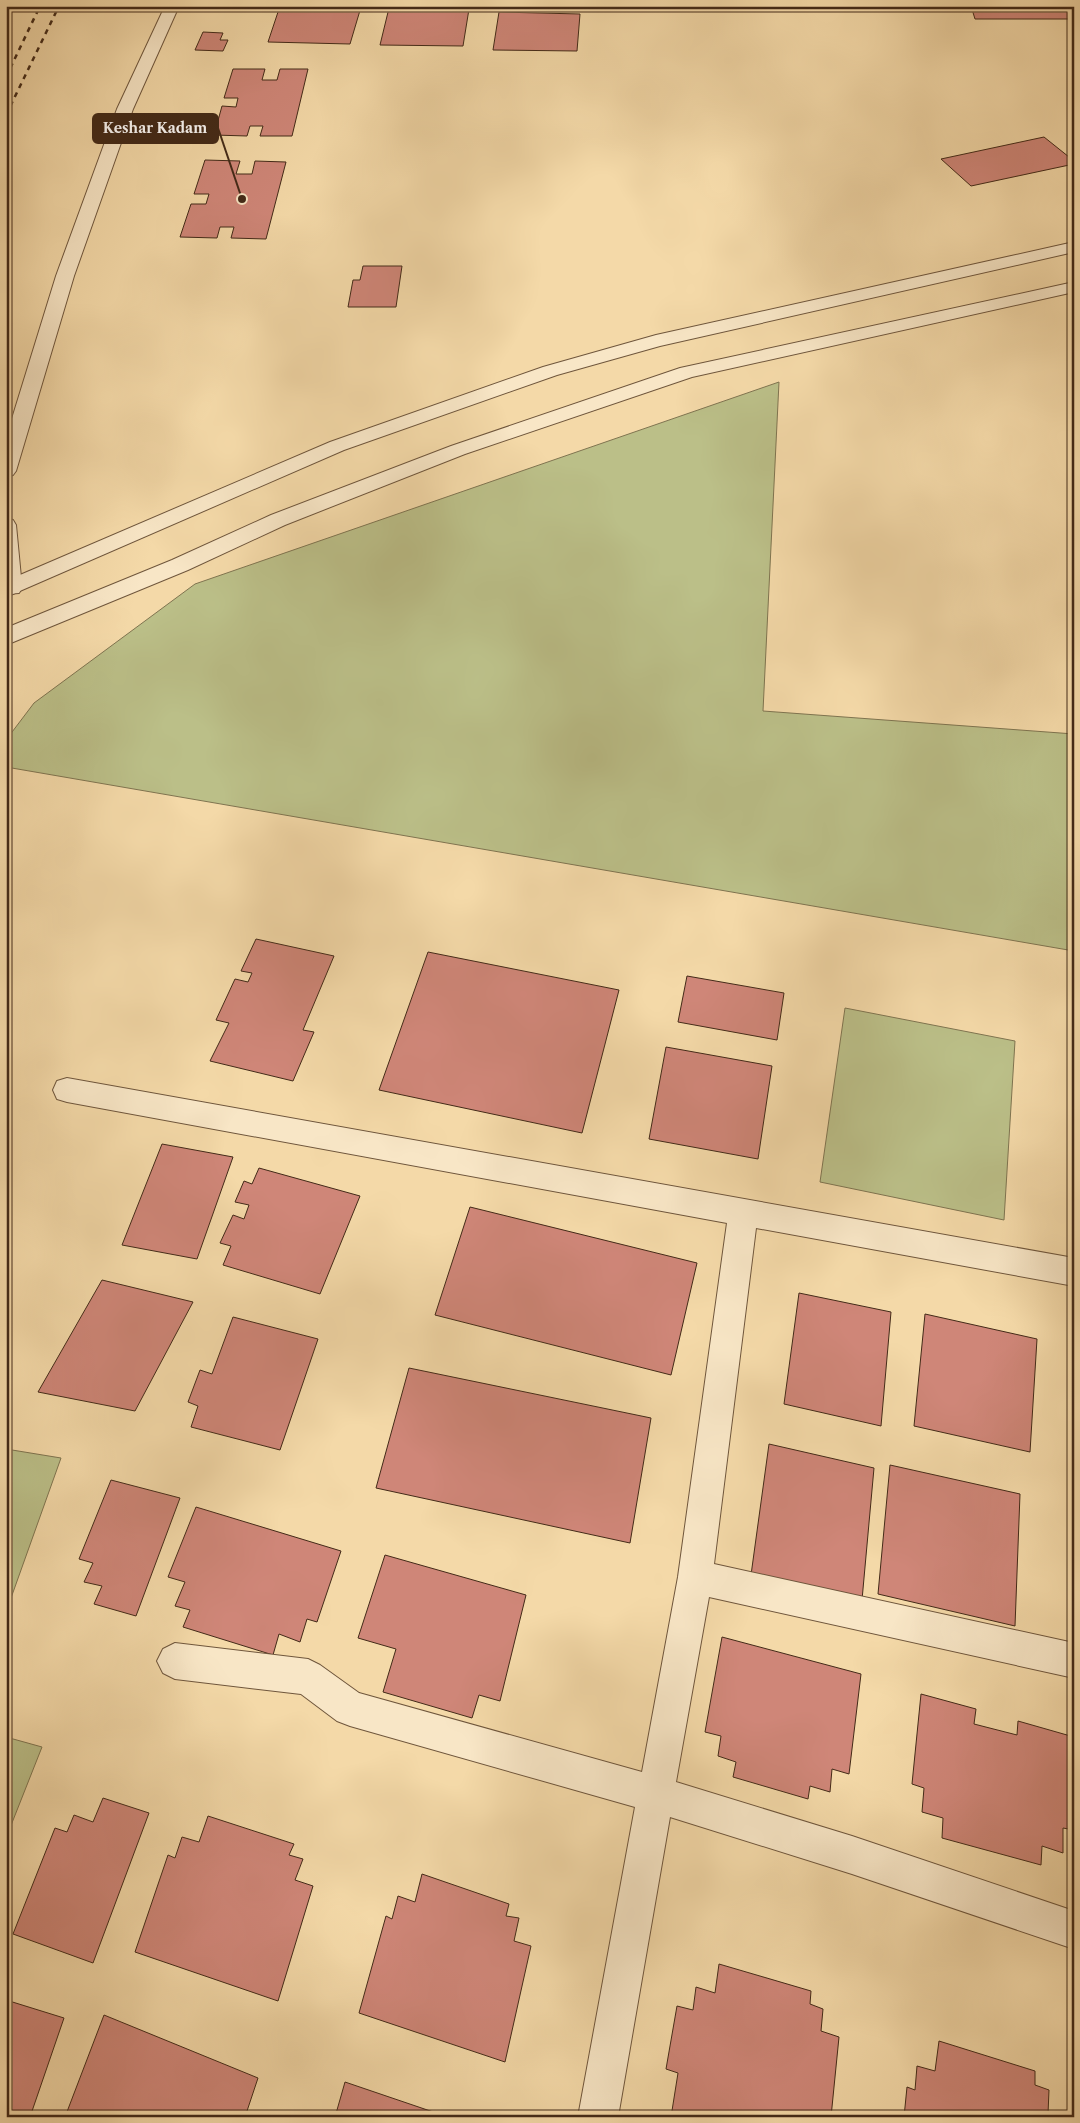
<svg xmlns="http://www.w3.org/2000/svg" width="1080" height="2123" font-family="'Libre Caslon Text',serif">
	<rect width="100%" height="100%" fill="#f4d9a8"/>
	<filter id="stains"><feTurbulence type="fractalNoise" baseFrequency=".004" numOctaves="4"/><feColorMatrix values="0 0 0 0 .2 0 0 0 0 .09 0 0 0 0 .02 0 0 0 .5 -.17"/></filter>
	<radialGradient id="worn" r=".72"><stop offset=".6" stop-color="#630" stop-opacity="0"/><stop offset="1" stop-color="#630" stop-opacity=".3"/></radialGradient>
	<path fill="#bbbf88" stroke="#7f7450" d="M779,382L763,711L1074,734V951L6,767V740L34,703L195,584Z
		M845,1008L1015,1041L1004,1220L820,1182Z
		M6,1449L61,1458L6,1612Z
		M6,1737L42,1747L6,1838Z"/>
	<path fill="#cf8678" stroke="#432a18" d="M280,6H308L361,7L350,44L268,42Z
		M971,6H1074V19H975Z
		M389,8L469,9L463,46L380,45Z
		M499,12L580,14L577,51L493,50Z
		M203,32L223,33L220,40H228L223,51L195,50Z
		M233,69H265L262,80H277L280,69H308L292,136H260L263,126H250L247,136L214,135L222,106L236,107L238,98H224Z
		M1044,137L1074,161V164L971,186L941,159Z
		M205,160L240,161L236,174H252L255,161L286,162L266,239L231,238L234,227H220L217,238L180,237L191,204H206L209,194H194Z
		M363,266H402L396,307H348L353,280H360Z
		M256,939L334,956L303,1030L314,1032L293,1081L210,1061L229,1023L216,1020L235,979L248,982L252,973L241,971Z
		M428,952L619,990L582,1133L379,1090Z
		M687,976L784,993L777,1040L678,1022Z
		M666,1047L772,1066L758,1159L649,1139Z
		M162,1144L233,1157L197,1259L122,1245Z
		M259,1168L360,1196L320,1294L223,1265L231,1246L220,1243L233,1215L244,1219L249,1205L235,1202L244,1181L252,1184Z
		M470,1207L697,1263L671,1375L435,1315Z
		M102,1280L193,1302L135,1411L38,1392Z
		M799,1293L891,1312L881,1426L784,1404Z
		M925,1314L1037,1339L1030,1452L914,1426Z
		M233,1317L318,1339L280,1450L191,1427L198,1406L188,1402L200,1370L212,1374Z
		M409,1368L651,1418L630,1543L376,1488Z
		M769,1444L874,1468L862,1600L751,1575Z
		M890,1465L1020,1494L1015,1626L878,1594Z
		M111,1480L180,1498L136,1616L94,1604L102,1586L84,1582L93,1563L79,1559Z
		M196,1507L341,1551L317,1622L307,1619L300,1642L279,1634L273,1655L183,1627L190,1610L175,1606L185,1582L168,1577Z
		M385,1555L526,1595L500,1701L479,1695L472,1718L383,1692L396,1649L358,1638Z
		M722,1637L861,1674L849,1774L832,1769L830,1792L810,1786L808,1799L733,1777L736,1762L718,1756L721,1736L705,1732Z
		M921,1694L976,1709L974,1724L1017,1735L1018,1721L1074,1737V1830L1063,1828V1853L1042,1846L1041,1865L942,1838L943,1818L922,1812L924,1788L912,1784Z
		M103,1798L149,1813L93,1963L13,1934L55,1828L67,1832L74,1815L93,1822Z
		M208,1816L294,1844L289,1855L303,1859L295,1880L313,1886L278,2001L135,1952L168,1855L175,1858L182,1837L199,1842Z
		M422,1874L509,1904L506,1916L519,1918L514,1941L531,1946L505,2062L359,2013L386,1916L392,1919L398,1896L415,1902Z
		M719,1964L811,1991L810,2004L823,2009L821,2031L839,2037L831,2117H671L678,2073L666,2069L677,2006L693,2010L696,1987L715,1993Z
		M6,2000L64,2018L30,2117H6Z
		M104,2015L258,2078L245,2117H65Z
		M939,2041L1035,2071V2085L1049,2090L1048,2114L1058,2117H904L907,2087L915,2090L917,2066L935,2071Z
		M345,2082L448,2117H335Z"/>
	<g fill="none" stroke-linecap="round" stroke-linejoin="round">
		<defs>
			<path id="minor" d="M165,6H179L133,109L74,276L16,471L13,475L6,477V438L56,276L117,109Z
				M6,518L13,520L16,525L22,588L19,593L6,594Z
				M67,1078L1074,1258V1286L756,1228L714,1564L1074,1643V1678L709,1597L676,1782L852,1836L1074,1911V1949L852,1874L670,1817L618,2117H578L635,1807L350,1726L337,1721L301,1694L175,1679L163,1673L157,1661L163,1649L175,1643L308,1659L320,1665L359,1693L642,1772L678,1577L727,1223L67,1102L57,1099L53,1090L57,1081Z"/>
			<path id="tertiary" d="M1074,242V252L660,346L557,375L344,450L6,597V581L330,442L543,367L656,335Z
				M1074,282V292L692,377L465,454L285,525L188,570L6,645V628L172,560L271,515L451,446L680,368Z"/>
		</defs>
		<use href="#minor" stroke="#6f563c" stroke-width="2"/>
		<use href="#tertiary" stroke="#6f563c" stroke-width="2"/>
		<use href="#minor" fill="#f8e6c6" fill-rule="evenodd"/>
		<use href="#tertiary" fill="#f8e6c6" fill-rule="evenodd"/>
		<path stroke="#432a18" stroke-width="2.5" stroke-dasharray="5 5" stroke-linecap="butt" d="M6,77L40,6
			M6,115L59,6"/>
	</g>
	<path fill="none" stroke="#432a18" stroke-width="2" d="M242 199L218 128"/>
	<circle fill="#432a18" stroke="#f8e6c6" stroke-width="2" cx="242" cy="199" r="5"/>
	<rect fill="#432a18" stroke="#432a18" stroke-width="2" x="93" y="114" width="125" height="29" rx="5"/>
	<g font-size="14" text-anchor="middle" font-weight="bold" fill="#fff">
		<text x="155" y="133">Keshar Kadam</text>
	</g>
	<rect width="1080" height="2123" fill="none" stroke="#f4d9a8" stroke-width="25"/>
	<rect x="8" y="8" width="1065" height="2108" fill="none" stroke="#432a18" stroke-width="2.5"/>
	<rect x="12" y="12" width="1055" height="2098" fill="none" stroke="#432a18"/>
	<rect width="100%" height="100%" filter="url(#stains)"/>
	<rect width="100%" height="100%" fill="url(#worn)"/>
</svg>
